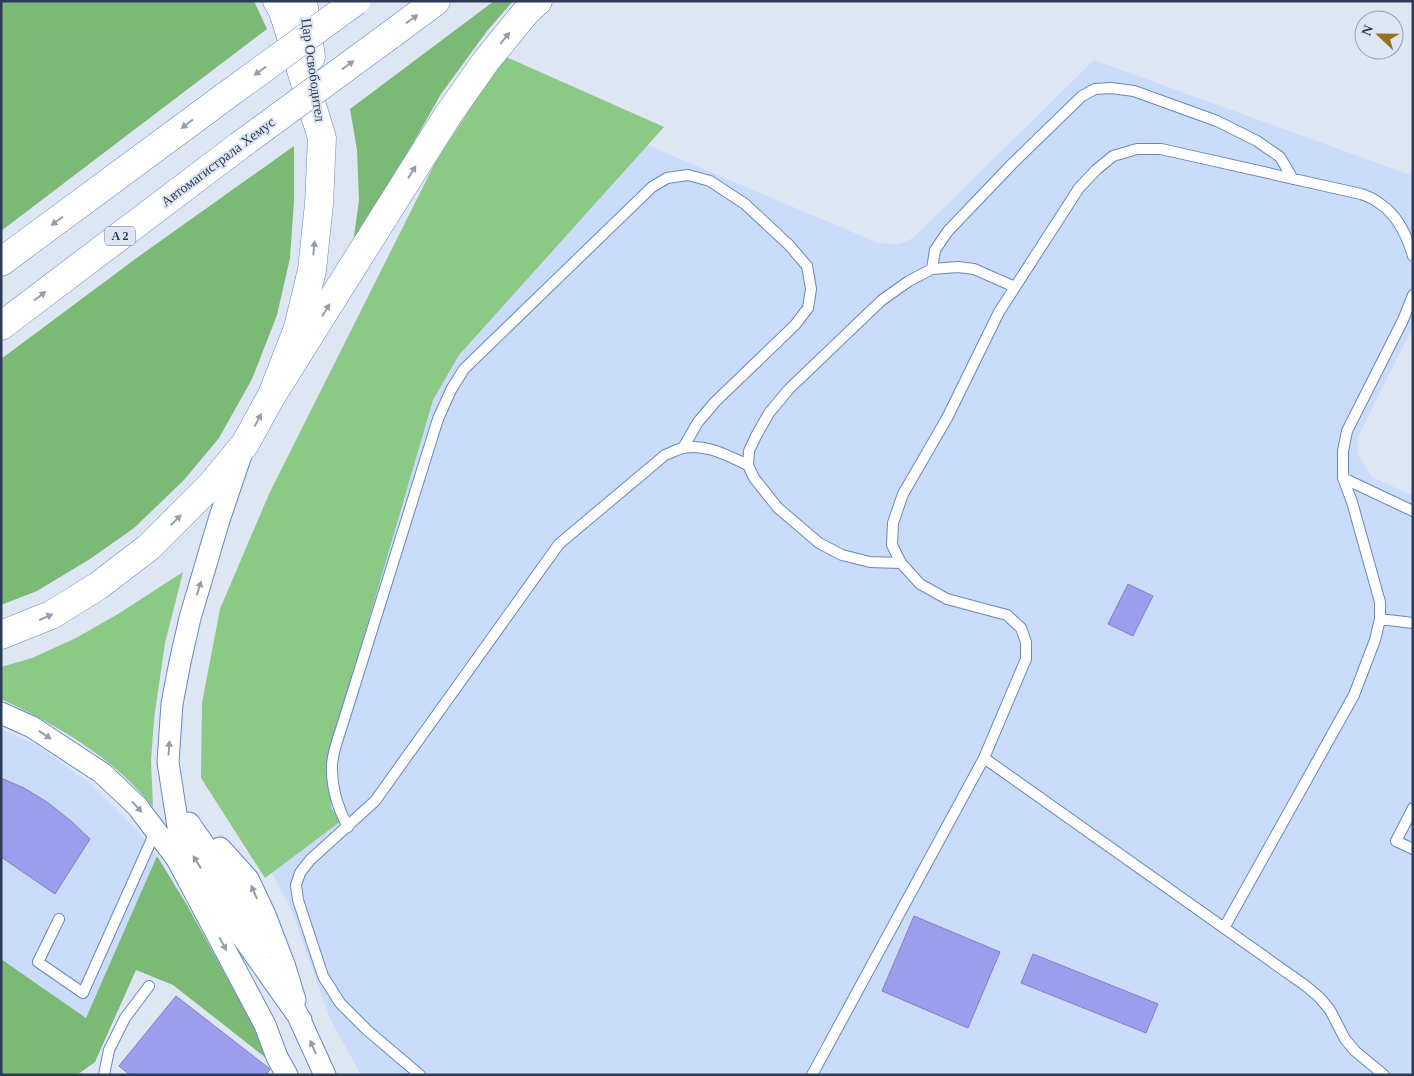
<svg xmlns="http://www.w3.org/2000/svg" width="1414" height="1076" font-family="'Times New Roman',serif">
	<rect width="100%" height="100%" fill="#dee6f4"/>
	<path fill="#cbdcfa" d="M1094,60L1413,176V327L1357,439L1358,455L1372,477L1413,496V1075H361L331,1021L291,909L220,775L530,95L878,243L899,244L913,238Z
		M1,729L37,745L92,785L137,830L157,856L86,1018L1,959Z"/>
	<path fill="#8cc886" d="M504,56L664,127L459,355L433,400L334,739L331,808L341,821L265,878L201,778L202,703L220,609L269,494L435,163Z
		M183,572L165,643L154,719L151,761L153,807C114,758 57,725 1,699V667L32,658L76,638L118,614Z"/>
	<path fill="#7cb976" d="M1,1H254L267,29L1,231Z
		M494,1H513L487,31L441,94L352,251L359,200L357,150L350,109Z
		M294,146V201L290,258L277,315L252,379L219,438L184,480L134,528L90,559L37,591L1,605V359L138,257Z
		M157,856L187,905L275,1065L173,985L136,970L95,1062L77,1075H1V959L86,1018Z"/>
	<path fill="#9c9eed" stroke="#8081c7" d="M1128,584L1153,596L1133,636L1108,624Z
		M1,778L24,788L47,802L71,821L90,839L55,894L1,857Z
		M914,916L1000,952L968,1028L882,991Z
		M1033,954L1158,1004L1146,1033L1021,983Z
		M176,996L270,1069L266,1075H130L119,1066Z"/>
	<g fill="none" stroke-linecap="round" stroke-linejoin="round">
		<defs>
			<path id="service" d="M932,269L935,250L948,231L1013,163L1082,96L1095,89L1111,88L1134,91L1217,121L1257,141L1280,157L1293,179
				M1343,478L1413,511
				M901,563L870,562L842,555L819,543L778,508L754,478L748,465L749,451L756,436L769,413L789,389L882,300L909,281L932,269L958,267L974,269L1015,287
				M1380,619L1413,623
				M984,758L1306,986L1319,997L1330,1010L1345,1039L1355,1051L1384,1075
				M1413,808L1396,841L1413,849
				M348,827C337,807 331,787 332,764C333,752 338,738 342,726L438,419L451,390L464,369L652,187L667,178L688,175L710,181L745,204L789,245L807,266L811,289L808,308L795,325L715,402L698,422L683,448
				M59,919L38,962L83,993L156,830
				M1224,928L1354,695L1375,640L1380,619V602L1352,502L1343,478V451L1347,431L1403,320L1413,295
				M104,1075L109,1050L125,1018L149,986
				M420,1075L367,1030L340,1003L323,976L298,900L296,885L300,873L310,860L375,801L559,544L665,455C671,453 677,449 683,448C706,443 728,456 748,465
				M812,1075L984,758L1026,659V642L1021,628L1007,615L947,599L920,584L901,563L892,545L893,523L903,494L947,418L999,312L1079,188L1096,170L1113,156L1137,149H1161L1361,194C1367,196 1374,199 1379,203C1398,215 1407,236 1413,256"/>
			<path id="minor" d="M242,452L219,520L190,618L180,662L172,704L168,762L179,833L243,938L301,1020
				M1,713L32,727L102,773L137,806L177,859L265,1025L277,1057L287,1075
				M189,823L233,886L265,948
				M220,848L248,879L265,915L285,967L295,1000
				M294,1007L325,1075"/>
			<path id="secondary" d="M303,1L311,57
				M1,635L51,615L98,586L149,547L212,484L245,444L272,395L298,328L312,270L319,204L322,138L283,11L277,1"/>
			<path id="motorway" d="M389,36L436,1
				M1,262L227,95
				M1,326L239,146
				M272,395L448,115L486,61L526,12L538,1"/>
		</defs>
		<use href="#service" stroke="#6688c7" stroke-width="12"/>
		<use href="#minor" stroke="#6688c7" stroke-width="23"/>
		<use href="#secondary" stroke="#6688c7" stroke-width="29"/>
		<use href="#motorway" stroke="#6688c7" stroke-width="29"/>
		<use href="#service" stroke="#fff" stroke-width="10"/>
		<use href="#minor" stroke="#fff" stroke-width="21"/>
		<use href="#secondary" stroke="#fff" stroke-width="28"/>
		<use href="#motorway" stroke="#fff" stroke-width="28"/>
		<defs>
			<path id="motorway-bridge" d="M227,95L356,1
				M239,146L389,36"/>
		</defs>
		<use href="#motorway-bridge" stroke="#6688c7" stroke-width="29" stroke-linecap="butt"/>
		<use href="#motorway-bridge" stroke="#fff" stroke-width="28"/>
	</g>
	<defs><path id="oneway-solid" d="M-6-.8H1V-3.2L6.5 0L1 3.2V.8H-6Z" transform="scale(1.25)"/></defs>
	<g fill="#969daa">
		<use href="#oneway-solid" transform="translate(412 19) rotate(-36)"/>
		<use href="#oneway-solid" transform="translate(505 38) rotate(-51)"/>
		<use href="#oneway-solid" transform="translate(348 65) rotate(-36)"/>
		<use href="#oneway-solid" transform="translate(260 71) rotate(144)"/>
		<use href="#oneway-solid" transform="translate(187 124) rotate(143)"/>
		<use href="#oneway-solid" transform="translate(412 172) rotate(-58)"/>
		<use href="#oneway-solid" transform="translate(57 221) rotate(143)"/>
		<use href="#oneway-solid" transform="translate(314 248) rotate(-84)"/>
		<use href="#oneway-solid" transform="translate(40 296) rotate(-37)"/>
		<use href="#oneway-solid" transform="translate(326 310) rotate(-58)"/>
		<use href="#oneway-solid" transform="translate(258 420) rotate(-62)"/>
		<use href="#oneway-solid" transform="translate(176 520) rotate(-45)"/>
		<use href="#oneway-solid" transform="translate(199 588) rotate(-73)"/>
		<use href="#oneway-solid" transform="translate(46 617) rotate(-24)"/>
		<use href="#oneway-solid" transform="translate(45 735) rotate(33)"/>
		<use href="#oneway-solid" transform="translate(169 748) rotate(-86)"/>
		<use href="#oneway-solid" transform="translate(137 807) rotate(48)"/>
		<use href="#oneway-solid" transform="translate(197 862) rotate(-122)"/>
		<use href="#oneway-solid" transform="translate(254 892) rotate(-114)"/>
		<use href="#oneway-solid" transform="translate(223 944) rotate(62)"/>
		<use href="#oneway-solid" transform="translate(313 1047) rotate(-114)"/>
	</g>
	<g text-anchor="middle" dominant-baseline="central" stroke-width="4" stroke-linejoin="round" paint-order="stroke">
		<rect fill="#dee6f4" stroke="#616e85" stroke-width="1" x="105" y="226.5" width="30" height="19" rx="4"/>
		<g font-size="12" font-weight="bold" fill="#2c3b56">
			<text x="120" y="236">A 2</text>
		</g>
		<g font-size="14" fill="#2c3b56" stroke="#dee6f4">
			<text transform="translate(313 70) rotate(82)">Цар Освободител</text>
			<text transform="translate(218 162) rotate(-37)">Автомагистрала Хемус</text>
		</g>
	</g>
	<rect width="1414" height="1076" fill="none" stroke="#2c3b56" stroke-width="5"/>
	<g transform="translate(1379 35) rotate(292)"><circle r="24" fill="#dee6f4" stroke="#97a2b5"/>
	<path d="M0-4L9 19L0 12L-9 19Z" fill="#97711b"/>
	<text y="-8" font-size="14" font-weight="bold" text-anchor="middle" fill="#2c3b56">N</text>
	</g>
</svg>
